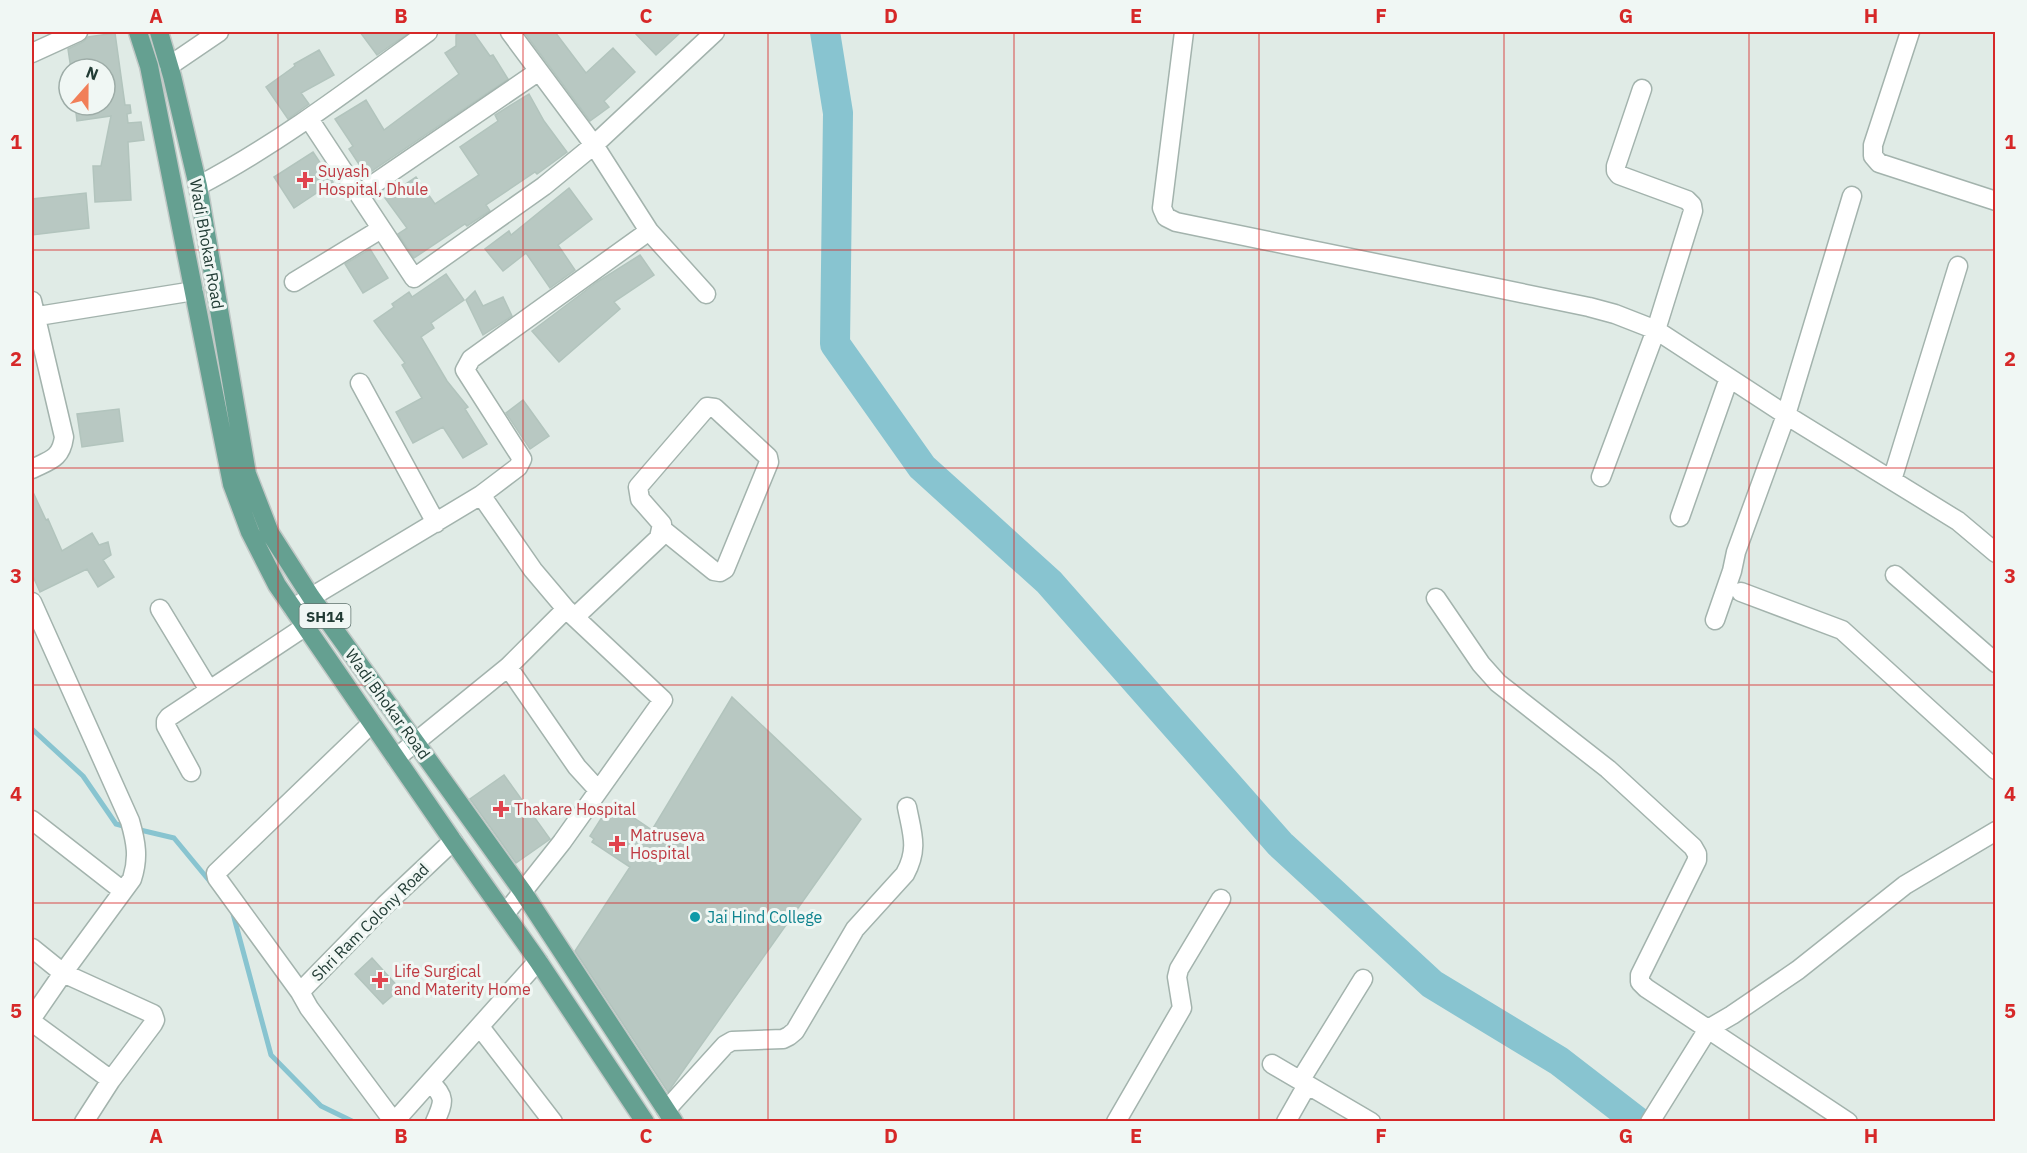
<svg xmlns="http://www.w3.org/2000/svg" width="2027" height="1153" font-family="'IBM Plex Sans',sans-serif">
	<rect width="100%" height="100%" fill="#e0ebe6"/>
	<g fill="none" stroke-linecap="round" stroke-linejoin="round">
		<path stroke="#88c4d0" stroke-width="5" d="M32,729L83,776L116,824L127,827
			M136,829L174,838L212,884
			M232,910L271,1055L321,1106L354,1122"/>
		<path stroke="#88c4d0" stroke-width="30" d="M825,32L838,113L835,344L922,467L1049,582L1280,844L1432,984L1559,1061L1638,1122"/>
	</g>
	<path fill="#b8c8c2" stroke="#b2c4bd" stroke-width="1.5" d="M360,32H410L377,55Z
		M461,32H473L490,56L493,55L508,79L366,175L349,149L353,146L335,119L366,100L384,130L459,74L445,53L456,46V35Z
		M524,32H555L586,73L613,48L635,72L604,101L609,107L590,121Z
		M634,32H681L656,55Z
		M115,33L125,105H130L131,113L127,114L128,123L141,122L144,140L128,142L131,200L95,202L93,166H101L111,116L77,121L75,105H105V69H71L68,49L83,42L88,37Z
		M319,50L334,75L301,93L309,104L288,119L266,87L295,66L294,64Z
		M529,94L544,121L567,152L537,174L535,172L486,205L490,211L476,220L467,226L465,224L414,258L398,234L407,228L385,198L416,177L435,204L479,175L460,147L498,121L495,115Z
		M313,152L333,182L294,208L274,177Z
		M569,188L592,219L558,245L575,270L550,288L526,253L503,271L485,249L509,231L511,235Z
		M86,193L89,228L32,235V199Z
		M370,249L388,278L363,293L345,264Z
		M640,255L654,275L614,302L620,309L559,362L532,331L597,282Z
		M446,274L464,300L431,323L434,328L421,337L447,381L468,407L465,409L487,444L463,458L443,427L413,443L396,412L422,398L402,365L405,363L374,321L394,307L392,304L409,292L412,297Z
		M475,291L483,306L503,297L512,316L483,335L466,300Z
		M523,400L549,436L530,449L506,413Z
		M119,409L123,441L82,447L77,414Z
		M32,490L46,520L48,519L62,551L92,533L99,545L108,542L111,555L103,560L114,577L98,587L87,569L40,592L32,574Z
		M732,697L861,819L668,1092L575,951L630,867L592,842L594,839L590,836L609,806L613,809L615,805L652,830Z
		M504,775L550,839L516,863L470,799Z
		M372,958L400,989L383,1004L355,974Z"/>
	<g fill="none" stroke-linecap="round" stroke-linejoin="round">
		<defs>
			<path id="minor" d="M510,32L594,145L649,231L706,294
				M1184,32L1162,208L1166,217L1176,222L1589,307L1615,314L1656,330L1786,415L1958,521L1996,553
				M1910,32L1873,145V156L1879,163L1996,201
				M32,53L78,32
				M169,66L219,32
				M309,119L414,278L544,186L594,145L715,32
				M198,186C280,143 354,86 428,32
				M359,194L539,71
				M294,282L381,229
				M32,301L64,437C61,459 50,460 32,469
				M32,317L194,291
				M360,383L436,523
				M1601,477L1656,330L1693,211L1692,205L1687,200L1619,175L1616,171V166L1642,89
				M1892,480L1958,266
				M481,495L518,467L522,459L465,370L471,359L649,231
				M1680,517L1729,378
				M1895,575L1996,663
				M1741,592L1842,630L1996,770
				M1436,598L1481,664L1498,683L1608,769L1693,847L1697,854V860L1640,975V982L1646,988L1848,1122
				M32,602L130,821C136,842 139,858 132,879L63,973L32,948
				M293,608L481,495L533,570L566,609
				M160,609L209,690
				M575,617L659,538L662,524L640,499L638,487L707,407L715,408L768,457L769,462L725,569L720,572L714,571L662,529
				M1715,620L1732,571L1736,552L1786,415L1852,196
				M508,667L577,767L598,790
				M396,758L508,667L566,609L663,700L562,842L505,914
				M191,772L166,726V721L169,717L306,626
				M32,820L123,891
				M300,992L217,878L216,873L372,723
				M32,1018L63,973L153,1014L155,1020L153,1024L111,1080
				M32,1022L111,1080L84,1122
				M480,1027L553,1122
				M1272,1064L1371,1122
				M1300,1081L1363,979
				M430,1082C446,1098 444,1101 435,1122
				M666,1110L725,1045L732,1041L783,1039L789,1036L795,1031L855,929L905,874C919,849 912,833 907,807
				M394,1122L309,1008L300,992L385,905L453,841
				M394,1122L538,961
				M1116,1122L1182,1008L1177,977L1179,969L1221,899
				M1286,1122L1307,1085
				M1650,1122L1708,1029L1732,1015L1798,970L1905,885L1996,831"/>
			<path id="major" d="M138,32L149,66L232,484L250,532L277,585L453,841L538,961L645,1122
				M159,32L172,76L198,186L247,474L270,533L311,597L523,892L674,1122"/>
		</defs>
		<use href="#minor" stroke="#a3b3ad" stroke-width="21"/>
		<use href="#major" stroke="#c1c8c6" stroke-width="21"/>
		<use href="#minor" stroke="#fff" stroke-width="18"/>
		<use href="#major" stroke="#65a091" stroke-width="18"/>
	</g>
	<path fill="none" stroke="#d62828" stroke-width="1.5" stroke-opacity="0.55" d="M278,32V1122M523,32V1122M768,32V1122M1014,32V1122M1259,32V1122M1504,32V1122M1749,32V1122M32,250H1996M32,468H1996M32,685H1996M32,903H1996"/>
	<g fill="#e0444e" stroke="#f0f7f4" stroke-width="2">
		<path d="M302 171h6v6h6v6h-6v6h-6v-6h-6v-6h6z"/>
		<path d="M498 800h6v6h6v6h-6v6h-6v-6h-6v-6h6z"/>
		<path d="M614 835h6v6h6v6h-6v6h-6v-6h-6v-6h6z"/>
		<path d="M377 971h6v6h6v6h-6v6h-6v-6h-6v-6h6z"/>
	</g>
	<circle fill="#0f9aa8" stroke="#f0f7f4" stroke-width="2" cx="695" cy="917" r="6"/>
	<g text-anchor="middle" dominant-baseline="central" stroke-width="6" stroke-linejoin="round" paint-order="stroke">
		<rect fill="#f0f7f4" stroke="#5f736e" stroke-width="1.5" x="299.5" y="604" width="51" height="24" rx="4.5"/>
		<g font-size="15" font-weight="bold" fill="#213b34">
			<text x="325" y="616">SH14</text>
		</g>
		<g font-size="16" fill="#be3a42" stroke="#f0f7f4" text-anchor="start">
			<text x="318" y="171">Suyash<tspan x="318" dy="18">Hospital, Dhule</tspan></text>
			<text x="514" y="809">Thakare Hospital</text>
			<text x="630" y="835">Matruseva<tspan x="630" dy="18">Hospital</tspan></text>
			<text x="394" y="971">Life Surgical<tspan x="394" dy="18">and Materity Home</tspan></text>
		</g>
		<g font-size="16" fill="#213b34" stroke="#f0f7f4">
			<text transform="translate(207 244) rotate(80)">Wadi Bhokar Road</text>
			<text transform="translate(388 704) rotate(54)">Wadi Bhokar Road</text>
			<text transform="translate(370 922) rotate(-45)">Shri Ram Colony Road</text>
		</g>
		<g font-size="16" fill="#0d838f" stroke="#f0f7f4" text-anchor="start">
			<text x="707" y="917">Jai Hind College</text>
		</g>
	</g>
	<rect width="2027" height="1153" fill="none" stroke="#f0f7f4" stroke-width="66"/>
	<g transform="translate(87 87) rotate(21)"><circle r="28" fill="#f0f7f4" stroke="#9daca7" stroke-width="1.5"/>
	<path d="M0-4.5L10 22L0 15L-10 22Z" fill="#f17f58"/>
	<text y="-9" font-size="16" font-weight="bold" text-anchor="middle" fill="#213b34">N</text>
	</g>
	<rect x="33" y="33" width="1961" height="1087" fill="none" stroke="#d62828" stroke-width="2"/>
	<g font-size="20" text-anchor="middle" font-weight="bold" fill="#d62828">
		<text x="156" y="23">A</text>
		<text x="401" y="23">B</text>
		<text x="646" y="23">C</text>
		<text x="891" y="23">D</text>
		<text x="1136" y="23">E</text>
		<text x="1381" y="23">F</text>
		<text x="1626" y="23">G</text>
		<text x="1871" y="23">H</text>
		<text x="16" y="149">1</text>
		<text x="2010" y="149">1</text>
		<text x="16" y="366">2</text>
		<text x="2010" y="366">2</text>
		<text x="16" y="583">3</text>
		<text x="2010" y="583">3</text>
		<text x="16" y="801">4</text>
		<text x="2010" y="801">4</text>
		<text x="16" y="1018">5</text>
		<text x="2010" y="1018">5</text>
		<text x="156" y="1143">A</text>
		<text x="401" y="1143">B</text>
		<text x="646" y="1143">C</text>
		<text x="891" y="1143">D</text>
		<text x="1136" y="1143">E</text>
		<text x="1381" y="1143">F</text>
		<text x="1626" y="1143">G</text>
		<text x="1871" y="1143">H</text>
	</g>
</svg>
